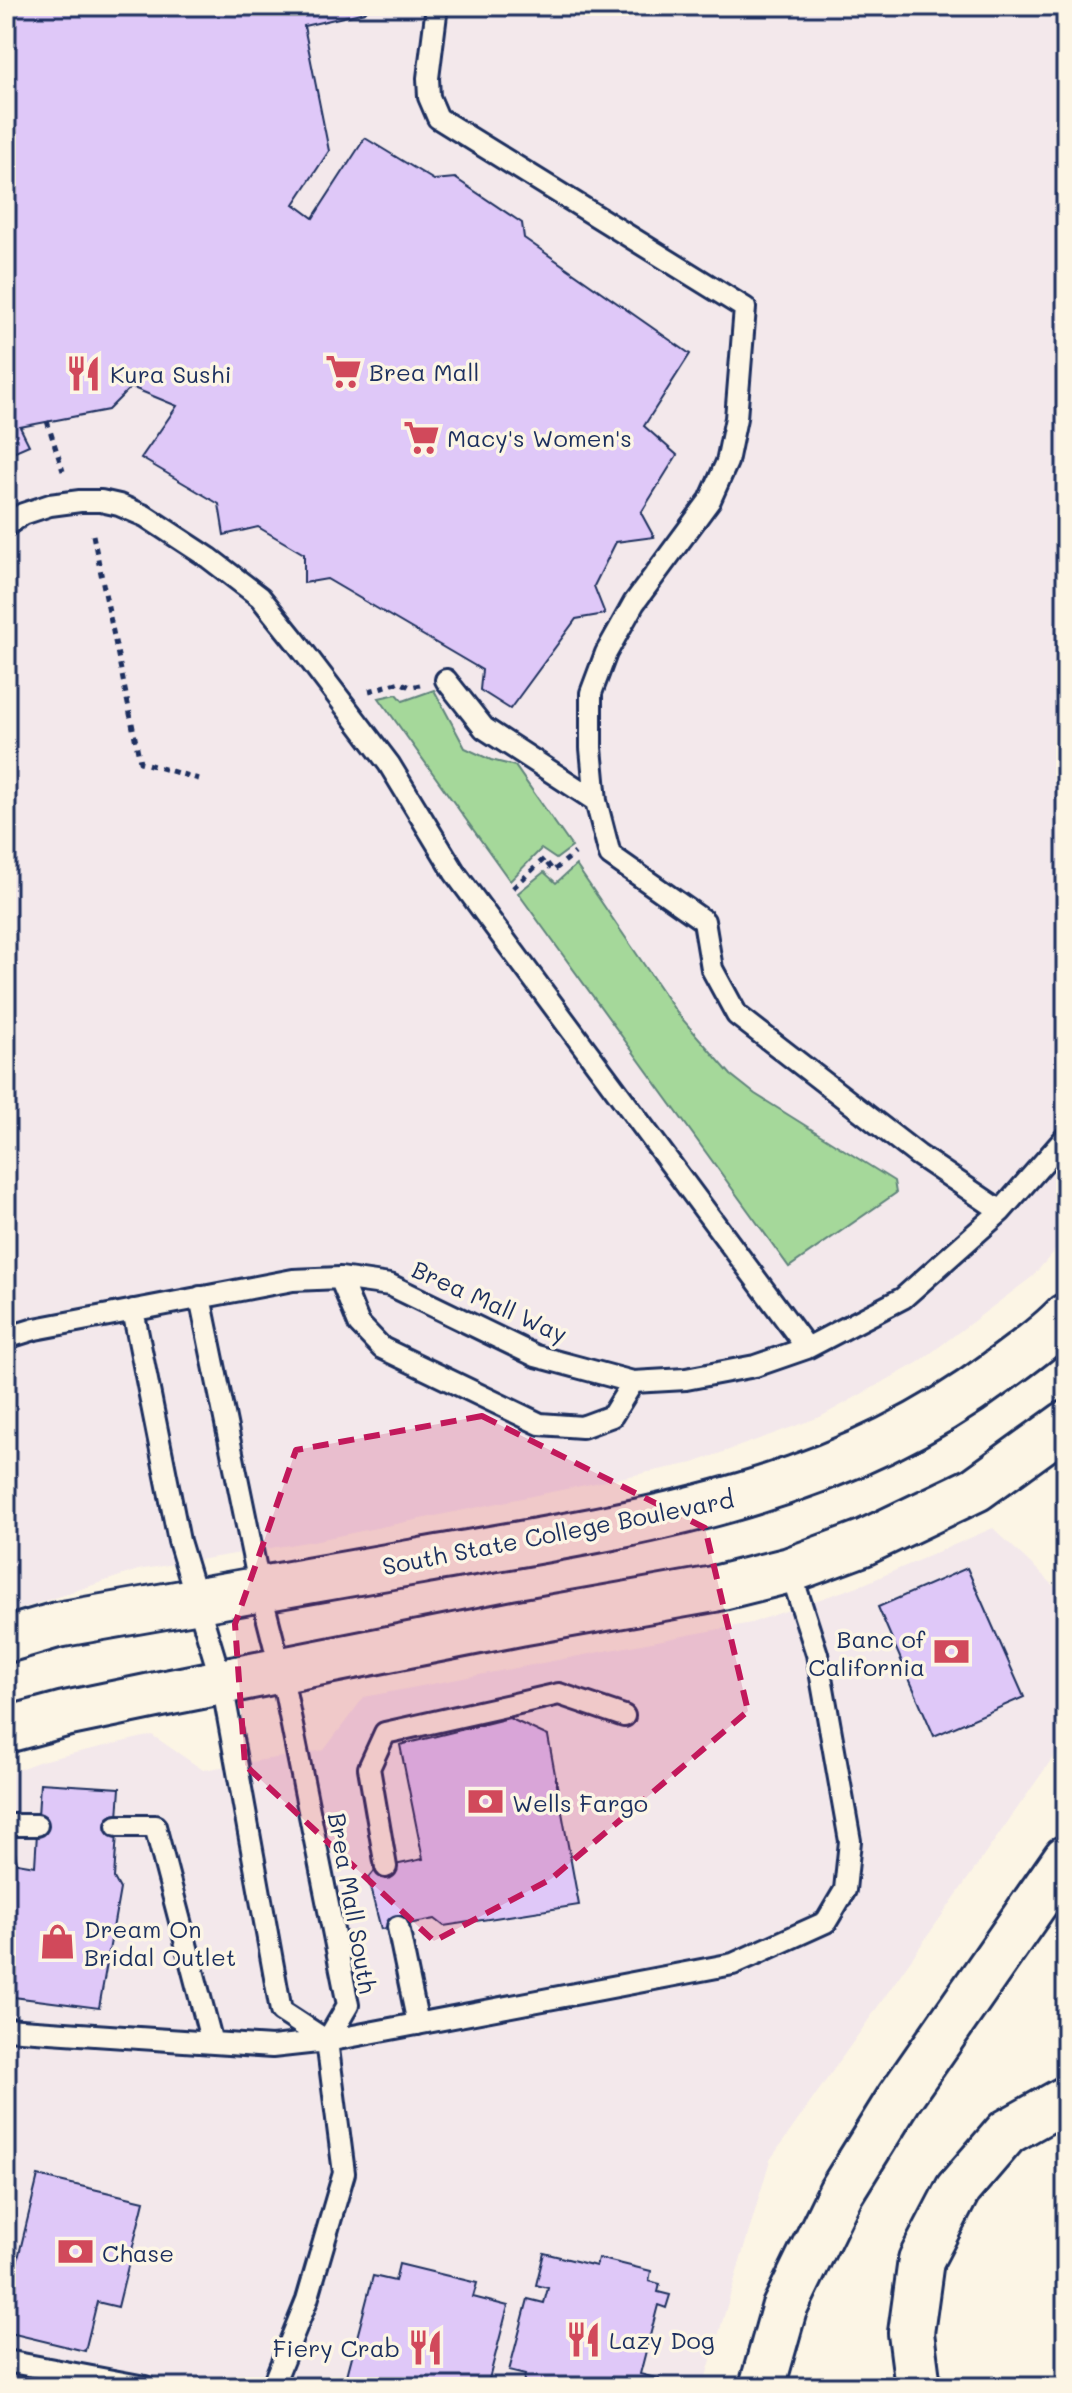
<svg xmlns="http://www.w3.org/2000/svg" width="1072" height="2393" font-family="Mali,sans-serif">
	<rect width="100%" height="100%" fill="#fcf5e5"/>
	<filter id="ink" filterUnits="userSpaceOnUse"><feTurbulence type="fractalNoise" baseFrequency=".0125" numOctaves="2"/><feDisplacementMap in="SourceGraphic" scale="16" xChannelSelector="R" yChannelSelector="G"/><feConvolveMatrix kernelMatrix="1 2 1 2 8 2 1 2 1" color-interpolation-filters="sRGB"/></filter>
	<g filter="url(#ink)">
		<path fill="#f3e8eb" d="M6,6H1066V1238L1032,1277L919,1362L820,1417L693,1463L313,1541L138,1570L6,1614Z
			M993,1528L1066,1597V1739L770,2160L703,2387H6V1774L41,1761L152,1735L203,1770L324,1750L364,1697L751,1623L864,1584Z"/>
		<path fill="#a5d89a" stroke="#60847c" stroke-width="2" d="M434,690L465,748L491,760L515,766L572,847L556,859L541,849L510,881L379,698L397,694L403,701Z
			M576,865L677,1013L731,1075L755,1094L894,1181L896,1193L789,1267L518,893L544,872L556,883Z"/>
		<path fill="#dfc8f8" stroke="#1b2f5e" stroke-width="2" d="M6,6H370L365,12L304,26L329,151L294,204L313,218L365,138L434,180L455,178L522,223L524,238L690,354L644,426L677,455L641,513L654,537L616,542L594,586L605,614L576,619L510,709L480,690L482,670L327,579L304,583V554L258,527L224,535L219,504L141,458L177,406L131,387L108,410L20,427L29,445L6,455Z
			M967,1568L1024,1697L934,1736L878,1607Z
			M509,1718L548,1736L579,1905L444,1926L435,1919L381,1929L368,1879L376,1869L423,1859L400,1745Z
			M40,1783L120,1788L114,1878L120,1889L99,2008L6,1996V1852L15,1853L17,1863L35,1866Z
			M38,2176L144,2201L118,2307L97,2302L85,2351L6,2332V2308Z
			M544,2253L596,2266L598,2258L651,2271L649,2281L660,2284L658,2292L670,2295L666,2308L658,2305L640,2374L659,2379L657,2387H522L525,2375L509,2371L528,2299L544,2303L548,2288L536,2285Z
			M399,2264L477,2283L473,2297L508,2306L487,2387H344L373,2276L395,2281Z"/>
		<g fill="none" stroke-linecap="round" stroke-linejoin="round">
			<defs>
				<path id="service" d="M437,6L428,78L429,97L438,118L745,308L736,418L727,462L710,500L634,603L606,653L591,693V748L596,801L610,855L704,921L712,969L737,1015L918,1155L1001,1211
					M6,526L23,514L50,505L80,501H101L119,505L145,516L209,558L260,597L297,643L389,764L455,873L807,1348
					M446,680L484,728L596,801
					M340,1278L359,1324L382,1348L540,1424L582,1427L612,1416L633,1382
					M200,1297L260,1589L281,1671L348,2005L327,2041
					M133,1310L179,1541L222,1683L281,2011L327,2041
					M6,1338L35,1329L293,1280L340,1278L390,1285L536,1356L633,1382L686,1379L755,1366L807,1348L903,1298L1001,1211L1066,1137
					M6,1825H37
					M117,1826H155L212,2043
					M386,1867L369,1768L385,1733L559,1694L624,1716
					M398,1927L418,2024
					M6,2029L272,2047L327,2041L733,1964L826,1922L845,1890L850,1841L817,1654L790,1570
					M6,2361L145,2387
					M272,2387L307,2300L344,2173L327,2041"/>
				<path id="secondary" d="M6,1640L57,1625C178,1604 300,1582 421,1561C623,1526 827,1500 996,1373C1020,1355 1045,1338 1066,1316
					M6,1730L65,1714L171,1692L520,1623L714,1589L790,1570L863,1543L976,1489L1066,1424"/>
				<path id="motorway" d="M762,2387L784,2309L841,2192L900,2097L1066,1858
					M918,2387L911,2333L921,2260L958,2189L1007,2132L1066,2099"/>
			</defs>
			<use href="#service" stroke="#1b2f5e" stroke-width="26"/>
			<use href="#secondary" stroke="#1b2f5e" stroke-width="50"/>
			<use href="#motorway" stroke="#1b2f5e" stroke-width="50"/>
			<path stroke="#1b2f5e" stroke-width="5" stroke-dasharray="6 6" stroke-linecap="butt" d="M47,421L63,471
				M93,535L140,762L199,779
				M369,691L400,682L410,687L420,685
				M513,888L544,859L553,871L575,853"/>
			<use href="#service" stroke="#fcf5e5" stroke-width="20"/>
			<use href="#secondary" stroke="#fcf5e5" stroke-width="44"/>
			<use href="#motorway" stroke="#fcf5e5" stroke-width="44"/>
		</g>
	</g>
	<path fill="#c2185b" fill-opacity="0.2" stroke="#c2185b" stroke-width="6" stroke-dasharray="16 10" stroke-linejoin="round" d="M482,1416L705,1528L748,1711L551,1879L434,1941L245,1765L235,1624L296,1450Z"/>
	<defs>
		<symbol id="supermarket-bare" viewBox="-9 -9 18 18"><path d="M-6-5.5h2.5l.6 2H6L4.5 2H-2.5L-4.4-4H-6ZM-1.5 3.2a1.3 1.3 0 1 0 .1 0ZM3 3.2a1.3 1.3 0 1 0 .1 0Z" fill="#d1495b" stroke="#fcf5e5" stroke-width="2.5" paint-order="stroke"/></symbol>
		<symbol id="restaurant-bare" viewBox="-9 -9 18 18"><path d="M-5-6h1v4h1v-4h1v4h1v-4h1v5L-1.5 .5V6h-2V.5L-5-1ZM5-6V6H3V1.5H1.5Q1.5-4 5-6Z" fill="#d1495b" stroke="#fcf5e5" stroke-width="2.5" paint-order="stroke"/></symbol>
		<symbol id="bank-bare" viewBox="-9 -9 18 18"><path d="M-6-4H6V4H-6ZM0-2.3a2.3 2.3 0 1 0 0 4.6a2.3 2.3 0 1 0 0-4.6Z" fill="#d1495b" stroke="#fcf5e5" stroke-width="2.5" paint-order="stroke"/></symbol>
		<symbol id="shop-bare" viewBox="-9 -9 18 18"><path d="M-5-2.5h2.3a2.7 3.5 0 0 1 5.4 0H5L5.5 6h-11ZM-1.5-2.5h3a1.5 2.3 0 0 0-3 0Z" fill="#d1495b" stroke="#fcf5e5" stroke-width="2.5" paint-order="stroke"/></symbol>
	</defs>
	<g fill-rule="evenodd">
		<use href="#supermarket-bare" x="318" y="346" width="51" height="51"/>
		<use href="#restaurant-bare" x="58" y="348" width="51" height="51"/>
		<use href="#supermarket-bare" x="396" y="412" width="51" height="51"/>
		<use href="#bank-bare" x="926" y="1626" width="51" height="51"/>
		<use href="#bank-bare" x="460" y="1776" width="51" height="51"/>
		<use href="#shop-bare" x="32" y="1916" width="51" height="51"/>
		<use href="#bank-bare" x="50" y="2226" width="51" height="51"/>
		<use href="#restaurant-bare" x="558" y="2314" width="51" height="51"/>
		<use href="#restaurant-bare" x="400" y="2322" width="51" height="51"/>
	</g>
	<g text-anchor="middle" dominant-baseline="central" stroke-width="7" stroke-linejoin="round" paint-order="stroke">
		<g font-size="24" fill="#1b2f5e" stroke="#fcf5e5" text-anchor="start">
			<text x="369" y="371">Brea Mall</text>
			<text x="110" y="373">Kura Sushi</text>
			<text x="447" y="437">Macy's Women's</text>
			<text x="925" y="1638" text-anchor="end">Banc of<tspan x="925" dy="28">California</tspan></text>
			<text x="512" y="1802">Wells Fargo</text>
			<text x="84" y="1928">Dream On<tspan x="84" dy="28">Bridal Outlet</tspan></text>
			<text x="102" y="2252">Chase</text>
			<text x="609" y="2339">Lazy Dog</text>
			<text x="400" y="2347" text-anchor="end">Fiery Crab</text>
		</g>
		<g font-size="24" fill="#1b2f5e" stroke="#fcf5e5">
			<text transform="translate(490 1301) rotate(24)">Brea Mall Way</text>
			<text transform="translate(558 1532) rotate(-11)">South State College Boulevard</text>
			<text transform="translate(353 1903) rotate(80)">Brea Mall South</text>
		</g>
	</g>
	<rect width="1072" height="2393" fill="none" stroke="#fcf5e5" stroke-width="32"/>
	<rect x="16" y="16" width="1040" height="2361" fill="none" stroke="#1b2f5e" stroke-width="3" filter="url(#ink)"/>
</svg>
